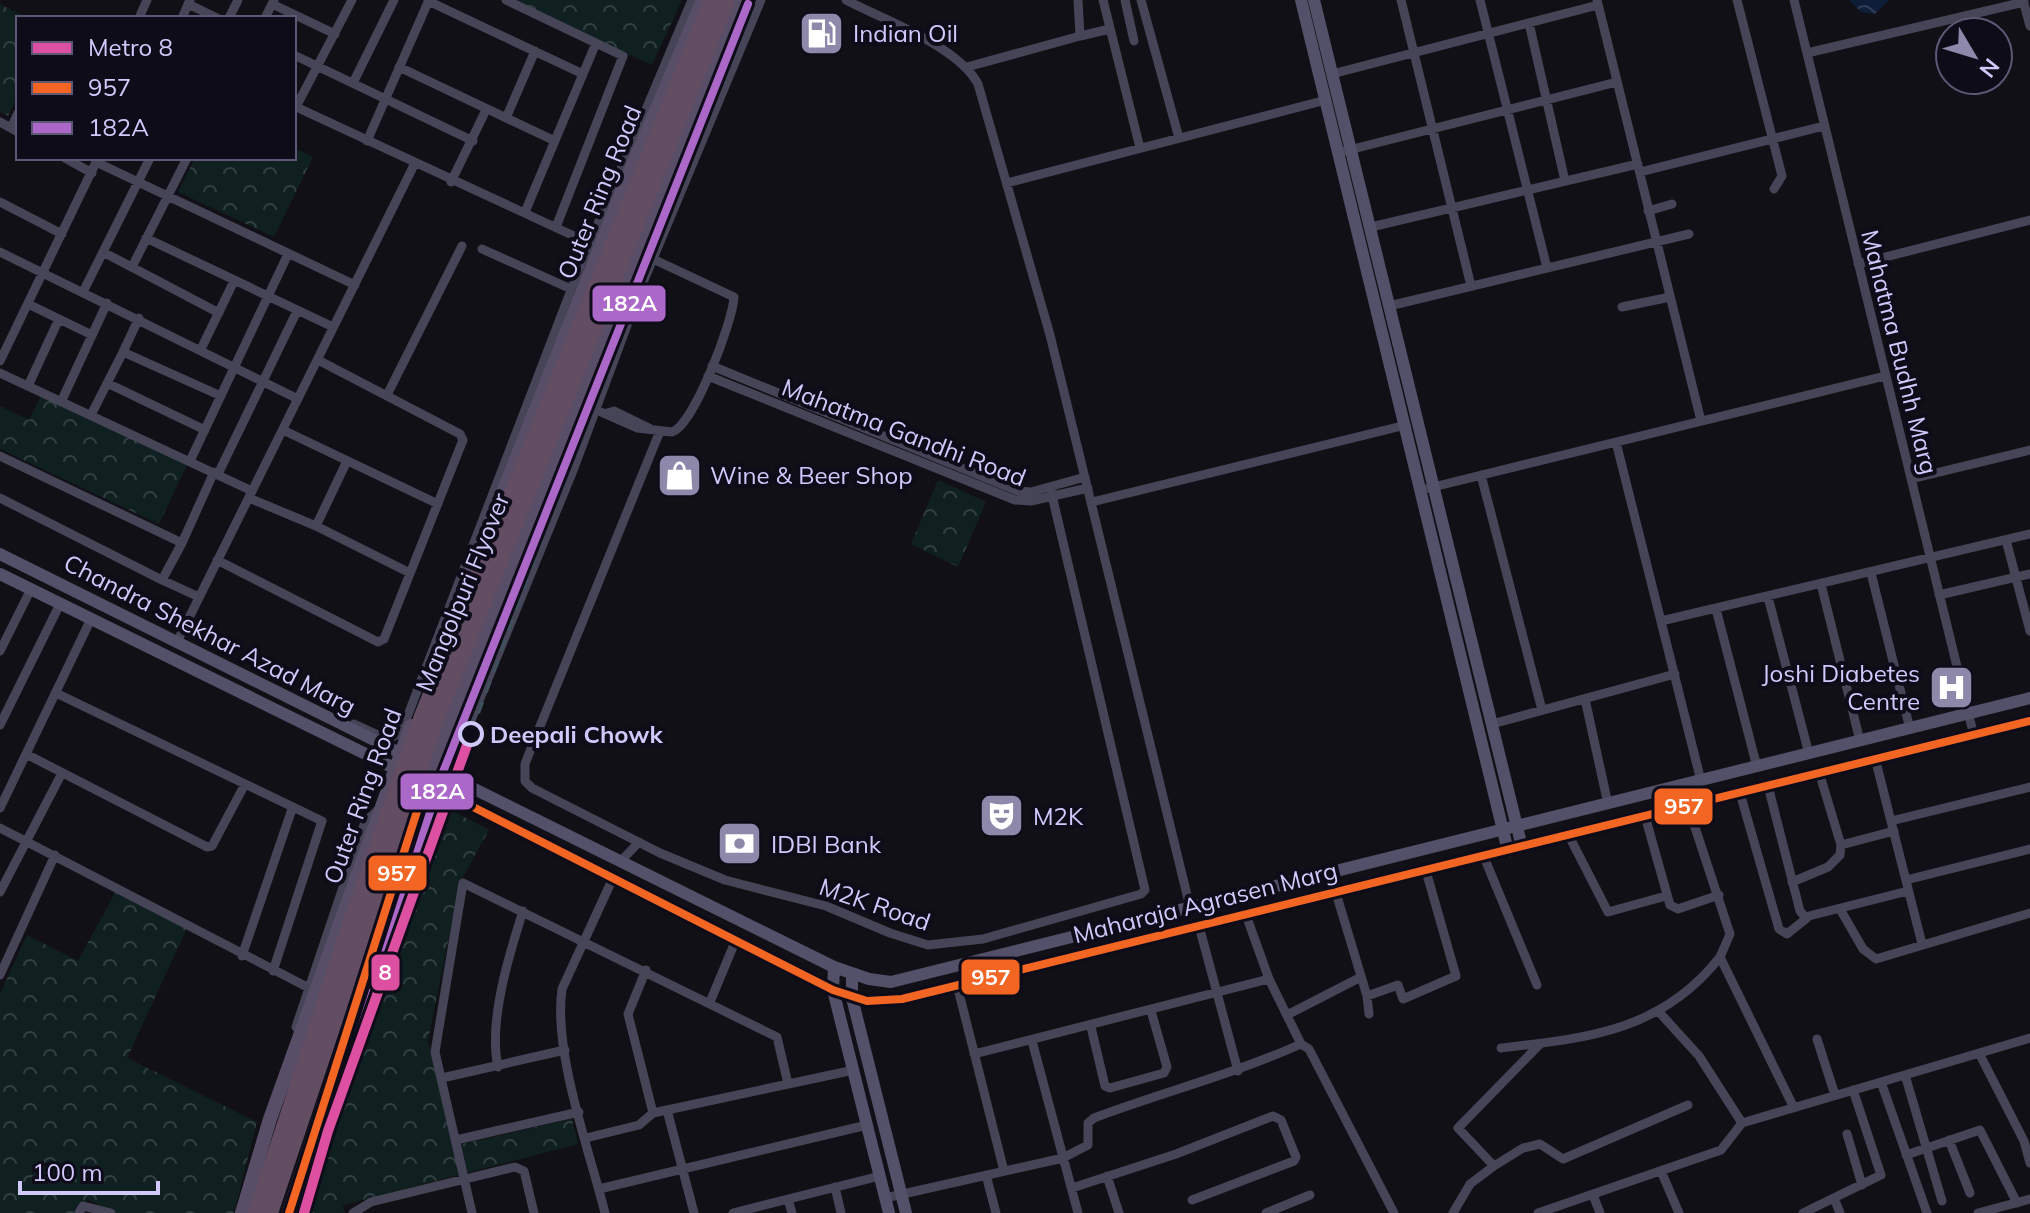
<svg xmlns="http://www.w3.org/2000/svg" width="2030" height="1213" font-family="Mulish,sans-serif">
	<defs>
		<pattern id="park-crowns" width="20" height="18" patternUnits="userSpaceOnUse" patternTransform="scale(2)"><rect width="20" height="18" fill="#102021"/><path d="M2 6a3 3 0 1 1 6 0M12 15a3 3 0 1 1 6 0" fill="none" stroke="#323f42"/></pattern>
		<pattern id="water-waves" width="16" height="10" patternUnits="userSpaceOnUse" patternTransform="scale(2)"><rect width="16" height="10" fill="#0e1d38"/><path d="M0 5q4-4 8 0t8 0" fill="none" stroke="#303c56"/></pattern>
	</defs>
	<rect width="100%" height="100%" fill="#111016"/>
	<path fill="url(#park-crowns)" d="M510,0H682L652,65Z
		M0,4L27,18H18V96L8,116L0,112Z
		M294,148L313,157L274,237L178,192L195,158H294Z
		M41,396L187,465L159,524L0,449V406L29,420Z
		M938,480L986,502L958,567L911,544Z
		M453,811L489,830L460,882L428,1041L453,1146L572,1119L578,1144L343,1205L344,1213H309L442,814Z
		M116,891L188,926L127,1058L257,1122L234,1213H116L87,1199L83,1213H0V994L27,935L78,961Z"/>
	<path fill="url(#water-waves)" d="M1849,0H1889L1875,14L1861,12Z"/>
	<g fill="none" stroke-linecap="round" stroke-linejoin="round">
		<path stroke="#464457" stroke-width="9" d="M506,0L623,56L556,227
			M846,0C884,20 958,46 978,84L1050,335L1190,907
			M1103,0L1140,148
			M1125,0L1134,41
			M1141,0L1179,138
			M1401,0L1471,286
			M1480,0L1547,268
			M1597,0L1701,421
			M1737,0L1782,176L1774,189
			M1794,0L1974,736
			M2023,0L2030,26
			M428,1L583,74
			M188,4L217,18
			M272,4L335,34
			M139,18L147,0
			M182,18L190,0
			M229,18L238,0
			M265,18L274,0
			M1529,23L1565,181
			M1080,36L1110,29
			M1807,53L2024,2
			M294,55L473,141
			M399,67L555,141
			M967,67L1080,36L1078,0
			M1332,74L1598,5
			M353,83L394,0
			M294,106L589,243
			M296,107L352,0
			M506,118L535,51
			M0,122L18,132
			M11,128L18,113
			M367,141L429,0
			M1345,151L1617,82
			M65,158L92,173
			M96,162L355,285
			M1640,172L1824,126
			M451,182L486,110
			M1007,183L1326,100
			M0,202L62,234
			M1648,211L1672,204
			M525,212L596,43
			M1371,227L1638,164
			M146,238L333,327
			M482,249L571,289
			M0,252L298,399
			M103,252L219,313
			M1858,264L2030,220
			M132,267L187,158
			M83,292L150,158
			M28,304L92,335
			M1389,306L1689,234
			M1622,307L1670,297
			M139,318L123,352L221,396
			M201,349L234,281
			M0,361L98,158
			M712,366L1018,491L1031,492L1085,477
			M0,373L252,491
			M708,376L1015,500L1031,501L1088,488
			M107,383L205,430
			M28,386L59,319
			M387,395L462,246
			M576,401L637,428L672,432C694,425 733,321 734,297L653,259
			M61,402L107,303
			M607,413L614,411L649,428
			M91,415L123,352
			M283,430L438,504
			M660,431L534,741L525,764V781L532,788L660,853L725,880L826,906L890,933L928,945L983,939L1141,894L1145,890L1050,487
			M1616,442L1701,781
			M0,456L182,543L214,472
			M190,461L288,254
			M347,461L316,526L410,573
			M218,474L297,311
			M1481,475L1542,710
			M1911,479L2030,450
			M1421,490L1885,376
			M0,498L162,580L182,543
			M249,498L316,526
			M1092,502L1406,425
			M2006,540L2030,631
			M217,560L378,642L384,639L463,440L460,434L318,360
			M1871,573L1910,729
			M162,580L199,597
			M1821,584L1860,741
			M1939,595L2030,574
			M1768,597L1809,754
			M1716,609L1757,767
			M1661,621L2030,534
			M177,642L414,165
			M0,651L31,589
			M56,693L322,821L273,971
			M1585,699L1608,804
			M354,724L387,739L401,733L581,264L692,0
			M1492,724L1675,674
			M0,725L60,604
			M26,754L207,847L212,846L244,786
			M1875,758L1922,944
			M448,777L574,468L642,285L761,0
			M1768,786L1800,911L1805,917L1908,891
			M1740,793L1779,929L1787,934L1807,918
			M1688,806L1730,934L1720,957L1794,1108
			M0,808L91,619
			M1645,816L1670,905L1678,909L1719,895
			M1891,821L2030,787
			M0,828L309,988
			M1569,836L1608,912L1666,896
			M1841,845L1894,831
			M1484,857L1537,985
			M620,862L639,842
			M1906,880L2030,849
			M1792,882L1828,867L1840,855L1841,845L1819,772
			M0,892L62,773
			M1336,893L1367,996L1369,1014
			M1840,909L1863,949L1876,959L2030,913
			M1246,915L1269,979L1301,1044L1309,1049L1394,1213
			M1199,926L1238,1071
			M242,956L292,809
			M646,970L628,1014L653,1113
			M0,975L55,855
			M957,985L1004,1171
			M1367,996L1398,985L1403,999L1456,976L1426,871
			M710,1002L735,942
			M1659,1012L1699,1056L1742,1123
			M1287,1015L1361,977
			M296,1027L365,822L380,808
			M1091,1027L1105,1086L1110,1088L1164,1073L1167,1067L1151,1011
			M1817,1039L1835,1095
			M1032,1041L1078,1213
			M1501,1048C1588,1038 1662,1031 1720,957
			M1979,1053L2024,1141L2030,1163
			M974,1054L1269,979
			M498,1067C488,1022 509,955 523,911
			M1905,1075L1942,1201
			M442,1078L565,1050
			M1881,1082L1927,1213
			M667,1110L694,1213
			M1847,1134L1862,1185
			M586,1138L639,1125L653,1113L854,1070
			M456,1140L579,1112
			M1949,1140L1970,1193
			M1906,1155L1980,1130L2017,1203
			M1494,1166L1523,1148L1540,1144L1563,1159L1688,1105
			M1661,1171L1679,1213
			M986,1175L996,1213
			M1107,1176L1119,1213
			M835,1187L841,1213
			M1072,1188L1176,1154L1273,1116L1281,1120L1296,1157L1294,1161L1192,1200
			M599,1189L867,1125
			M1593,1195L1600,1213
			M885,1198L1063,1158L1088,1145V1123L1094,1118C1163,1092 1234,1074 1301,1044
			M1834,1198L1840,1213
			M788,1199L792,1213
			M79,1213L83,1206L111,1213
			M303,1213L371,1004L401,926L429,823L427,811L418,809
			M353,1213L371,1202L515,1167L524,1171L534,1213
			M472,1213L435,1052L463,883L777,1037L788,1084
			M605,1213C589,1149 553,1052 562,989L613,878
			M733,1213L880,1176
			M1266,1213L1310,1195
			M1453,1213L1470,1184L1494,1166L1458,1128L1540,1044
			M1538,1213L1721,1150L1742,1123L2030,1038
			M1803,1213L1881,1175L1853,1090
			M1978,1213L2030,1199"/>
		<path stroke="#525169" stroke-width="12" d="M1301,0L1508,851
			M1314,0L1522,847
			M0,554L400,753
			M0,574L394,768
			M432,768L834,967L869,979L891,982L2030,698
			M426,783L833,990L867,1001L902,999L2030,721
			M834,967L833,990L889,1213
			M852,974V998L906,1213"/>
		<path stroke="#594e68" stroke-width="14" d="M433,669L628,177L703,0
			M242,1213L270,1119L411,726
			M289,1213L432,768L737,0"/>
		<path stroke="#624d62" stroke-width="16" d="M256,1213L348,931
			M270,1213L363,936"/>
		<path stroke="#40515e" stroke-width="3" stroke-dasharray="12 10" stroke-linecap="butt" d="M471,734L637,279"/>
		<path stroke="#624d62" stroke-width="16" d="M348,931L422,716L712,0
			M363,936L435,722L727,0"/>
		<defs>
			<path id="bus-1" d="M289,1213L426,783L833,990L867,1001L902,999L2030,721"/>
			<path id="bus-2" d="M302,1213L443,772L748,4"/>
		</defs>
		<use href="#bus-1" stroke="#0f0c1a" stroke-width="14"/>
		<use href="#bus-2" stroke="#0f0c1a" stroke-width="14"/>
		<use href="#bus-1" stroke="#f26522" stroke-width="8"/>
		<use href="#bus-2" stroke="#ac68c9" stroke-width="8"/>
		<defs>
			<path id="metro-1" d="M304,1213L328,1131L471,734"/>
		</defs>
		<use href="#metro-1" stroke="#0f0c1a" stroke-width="16"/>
		<use href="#metro-1" stroke="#dd4fa0" stroke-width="10"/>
	</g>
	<defs>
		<symbol id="fuel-square" viewBox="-11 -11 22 22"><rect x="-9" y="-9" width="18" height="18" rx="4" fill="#8e88ab" stroke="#0f0c1a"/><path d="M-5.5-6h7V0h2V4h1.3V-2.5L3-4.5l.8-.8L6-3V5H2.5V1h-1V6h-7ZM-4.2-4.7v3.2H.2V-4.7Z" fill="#fff"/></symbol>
		<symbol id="shop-square" viewBox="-11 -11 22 22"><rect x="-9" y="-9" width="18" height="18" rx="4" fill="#8e88ab" stroke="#0f0c1a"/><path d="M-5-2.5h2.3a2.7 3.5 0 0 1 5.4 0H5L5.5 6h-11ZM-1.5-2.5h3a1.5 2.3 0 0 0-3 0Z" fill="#fff"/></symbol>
		<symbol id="hospital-square" viewBox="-11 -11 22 22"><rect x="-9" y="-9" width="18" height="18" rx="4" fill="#8e88ab" stroke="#0f0c1a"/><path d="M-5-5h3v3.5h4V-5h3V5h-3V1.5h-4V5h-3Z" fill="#fff"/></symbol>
		<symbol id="theatre-square" viewBox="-11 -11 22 22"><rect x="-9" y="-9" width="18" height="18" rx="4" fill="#8e88ab" stroke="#0f0c1a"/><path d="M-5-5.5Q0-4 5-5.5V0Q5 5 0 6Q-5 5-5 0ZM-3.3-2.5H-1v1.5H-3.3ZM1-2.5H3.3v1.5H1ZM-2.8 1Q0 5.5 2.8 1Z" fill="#fff"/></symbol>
		<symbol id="bank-square" viewBox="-11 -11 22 22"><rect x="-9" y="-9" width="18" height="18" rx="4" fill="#8e88ab" stroke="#0f0c1a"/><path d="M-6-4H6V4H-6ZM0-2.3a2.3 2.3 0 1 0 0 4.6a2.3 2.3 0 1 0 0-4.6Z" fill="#fff"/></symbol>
	</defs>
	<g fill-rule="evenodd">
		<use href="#fuel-square" x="796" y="8" width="51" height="51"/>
		<use href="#shop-square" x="654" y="450" width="51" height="51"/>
		<use href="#hospital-square" x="1926" y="662" width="51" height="51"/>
		<use href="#theatre-square" x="976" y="790" width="51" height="51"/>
		<use href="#bank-square" x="714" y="818" width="51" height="51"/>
	</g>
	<circle fill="#0f0c1a" stroke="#d1c9fb" stroke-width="4" cx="471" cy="734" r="11"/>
	<g text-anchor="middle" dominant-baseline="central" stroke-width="8" stroke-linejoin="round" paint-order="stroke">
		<g font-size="24" fill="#d1c9fb" stroke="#0f0c1a" text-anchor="start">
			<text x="853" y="33">Indian Oil</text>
			<text x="710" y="475">Wine &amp; Beer Shop</text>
			<text x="1920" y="673" text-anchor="end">Joshi Diabetes<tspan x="1920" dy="28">Centre</tspan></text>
			<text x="1033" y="816">M2K</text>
			<text x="771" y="844">IDBI Bank</text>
		</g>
		<g font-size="24" fill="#d1c9fb" stroke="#0f0c1a">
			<text transform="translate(599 192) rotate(-68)">Outer Ring Road</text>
			<text transform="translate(1900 352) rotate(76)">Mahatma Budhh Marg</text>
			<text transform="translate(904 432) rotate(21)">Mahatma Gandhi Road</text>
			<text transform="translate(462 592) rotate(-68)">Mangolpuri Flyover</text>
			<text transform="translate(210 634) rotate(27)">Chandra Shekhar Azad Marg</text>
			<text transform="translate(362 796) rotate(-70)">Outer Ring Road</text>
			<text transform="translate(1205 902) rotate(-14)">Maharaja Agrasen Marg</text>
			<text transform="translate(875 904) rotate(19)">M2K Road</text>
		</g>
		<g font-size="24" font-weight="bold" fill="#d1c9fb" stroke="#0f0c1a" text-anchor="start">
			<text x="490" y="734">Deepali Chowk</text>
		</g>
	</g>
	<g stroke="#0f0c1a" stroke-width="3">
		<rect x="591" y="284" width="76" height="39" rx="8" fill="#ac68c9"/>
		<rect x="399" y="772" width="76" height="39" rx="8" fill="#ac68c9"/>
		<rect x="1653" y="787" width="61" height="39" rx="8" fill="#f26522"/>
		<rect x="367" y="854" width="61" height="38" rx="8" fill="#f26522"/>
		<rect x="370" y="953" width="31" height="39" rx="8" fill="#dd4fa0"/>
		<rect x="960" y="958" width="61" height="38" rx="8" fill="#f26522"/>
	</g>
	<g font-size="22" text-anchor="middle" font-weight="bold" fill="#fff">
		<text x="629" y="311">182A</text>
		<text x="437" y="799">182A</text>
		<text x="1684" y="814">957</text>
		<text x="397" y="881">957</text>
		<text x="385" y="980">8</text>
		<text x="991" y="985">957</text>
	</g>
	<rect x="16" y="16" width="280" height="144" fill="#0f0c1a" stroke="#5d5874" stroke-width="2"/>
	<rect x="32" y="42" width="40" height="12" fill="#dd4fa0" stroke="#5d5874" stroke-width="2"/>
	<text x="88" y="56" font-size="24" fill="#d1c9fb">Metro 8</text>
	<rect x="32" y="82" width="40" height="12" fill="#f26522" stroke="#5d5874" stroke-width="2"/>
	<text x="88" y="96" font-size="24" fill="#d1c9fb">957</text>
	<rect x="32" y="122" width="40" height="12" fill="#ac68c9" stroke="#5d5874" stroke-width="2"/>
	<text x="88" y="136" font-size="24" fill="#d1c9fb">182A</text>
	<g transform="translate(1974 56) rotate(128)"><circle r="38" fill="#0f0c1a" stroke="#5d5874" stroke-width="2"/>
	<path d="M0-6L14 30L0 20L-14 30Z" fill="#8e88ab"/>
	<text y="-12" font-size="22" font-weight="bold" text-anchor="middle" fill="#d1c9fb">N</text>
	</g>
	<path d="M20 1181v12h138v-12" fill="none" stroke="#d1c9fb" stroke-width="4"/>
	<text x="32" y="1181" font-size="24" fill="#d1c9fb" stroke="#0f0c1a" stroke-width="6" paint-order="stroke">100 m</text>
</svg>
